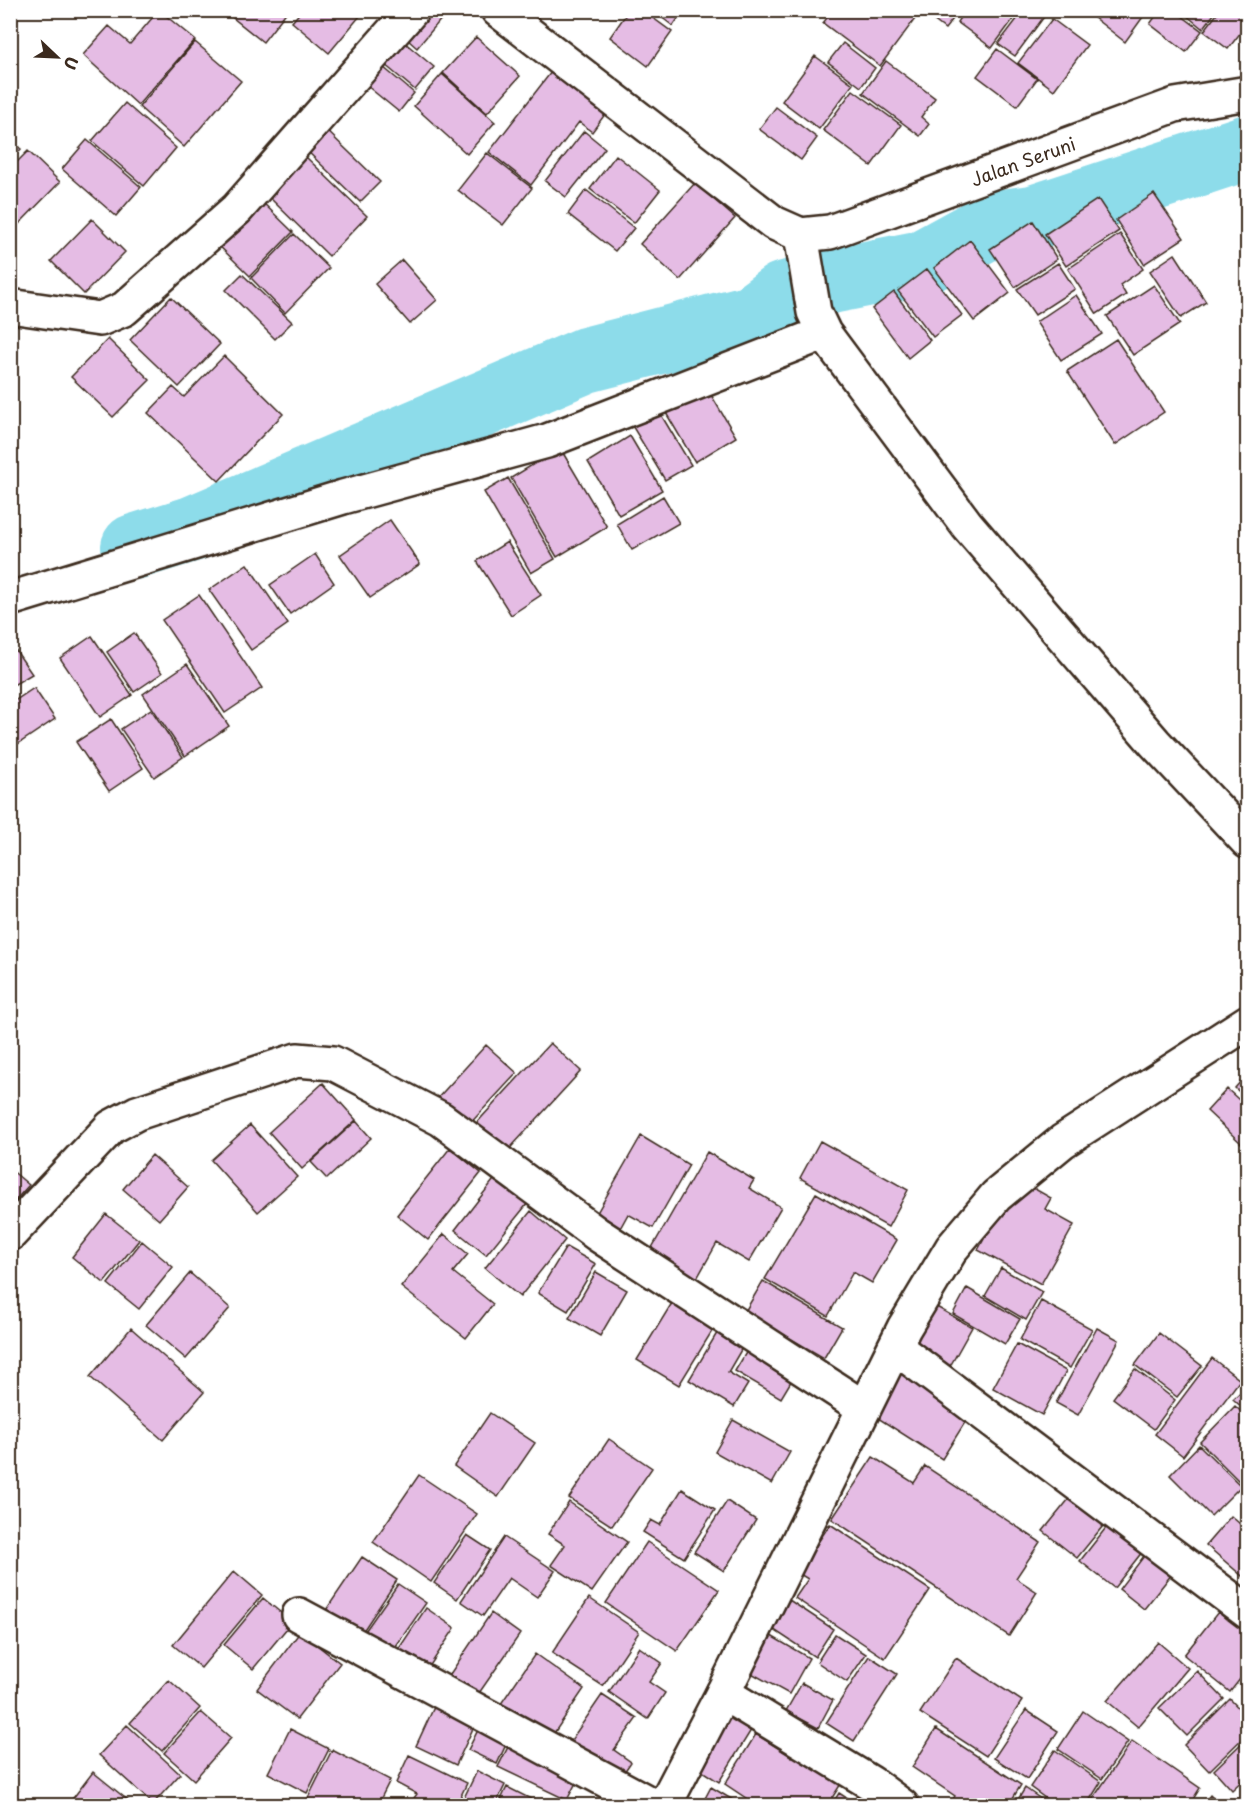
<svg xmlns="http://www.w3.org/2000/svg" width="1258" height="1816" font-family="'Playpen Sans',sans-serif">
	<rect width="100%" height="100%" fill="#fff"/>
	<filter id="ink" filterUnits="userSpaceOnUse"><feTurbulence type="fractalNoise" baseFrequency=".0167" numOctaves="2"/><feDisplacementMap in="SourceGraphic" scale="12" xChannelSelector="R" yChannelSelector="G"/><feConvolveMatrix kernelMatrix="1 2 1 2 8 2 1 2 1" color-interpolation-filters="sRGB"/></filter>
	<g filter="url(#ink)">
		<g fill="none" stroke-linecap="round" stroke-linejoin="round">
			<path stroke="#8ddcea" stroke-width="66" d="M134,547L192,529L586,360L752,317L782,295L831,281L922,263L995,223L1033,218L1248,147"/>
		</g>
		<path fill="#e5bce4" stroke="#3b2a1e" stroke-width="1.5" d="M159,10L195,40L138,105L83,55L109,26L130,44Z
			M223,10H288L263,42Z
			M302,10H365L329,53L292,22Z
			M416,10L448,11L417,48L399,32Z
			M629,10H642L672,32L648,66L610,37Z
			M652,10H684L673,26Z
			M833,10H904L915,19L880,66L823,23Z
			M920,10H960L945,29Z
			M965,10H1020L992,48L957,22Z
			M1024,10H1049L1015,56L998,44Z
			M1084,10H1148L1125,42Z
			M1160,10H1174L1202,31L1186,52L1150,24Z
			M1180,10H1217L1203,29Z
			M1220,10H1248V23L1228,49L1204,31Z
			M1052,19L1087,45L1054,90L1018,63Z
			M397,36L434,67L415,90L378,59Z
			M476,37L520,76L487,113L443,73Z
			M195,42L241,81L184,147L139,107Z
			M843,43L875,68L861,87L828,62Z
			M997,49L1037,79L1017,106L977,76Z
			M815,56L853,84L819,129L782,101Z
			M886,61L935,98L921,117L929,124L920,136L863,93Z
			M377,62L414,93L399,112L361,81Z
			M555,67L609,109L592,132L579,122L531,185L489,152Z
			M442,74L495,122L467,154L414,106Z
			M853,90L901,125L871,166L823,130Z
			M125,103L176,148L144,186L92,141Z
			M776,107L817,138L801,160L759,129Z
			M322,126L380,182L360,202L303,147Z
			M584,131L605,148L566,197L545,181Z
			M10,140L21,149L10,162Z
			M87,140L141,187L116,216L62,169Z
			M28,151L60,182L16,227L10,222V169Z
			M487,153L532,188L503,225L458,190Z
			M616,155L660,190L634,223L590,189Z
			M306,157L367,216L329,256L268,196Z
			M695,183L735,218L680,280L640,244Z
			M586,190L634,228L615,251L568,214Z
			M1154,194L1184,238L1144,264L1116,220Z
			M255,195L293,232L250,276L212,239Z
			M1098,199L1119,231L1066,266L1045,234Z
			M92,219L125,252L84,294L51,261Z
			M1033,221L1057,259L1015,287L990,249Z
			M294,234L329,268L285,313L251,278Z
			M1120,234L1143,269L1120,285L1126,295L1097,314L1068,269Z
			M970,240L1010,293L974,321L934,268Z
			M1175,254L1206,302L1181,318L1150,271Z
			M402,260L437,300L410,324L375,284Z
			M1058,263L1075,289L1035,315L1017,289Z
			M927,269L962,315L933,337L898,291Z
			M242,274L292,322L275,339L226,290Z
			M1154,285L1180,324L1133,355L1107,316Z
			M894,292L930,340L908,358L872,309Z
			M1076,295L1102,334L1061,360L1036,322Z
			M171,297L220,344L179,387L130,340Z
			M108,339L150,380L113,417L71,377Z
			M1116,339L1164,412L1115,445L1067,371Z
			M224,356L283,414L219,481L148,413L173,387L184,397Z
			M707,388L736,437L695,462L666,413Z
			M654,403L691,465L665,480L628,419Z
			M630,436L662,490L619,515L588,462Z
			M560,448L607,527L557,557L511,478Z
			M508,478L555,559L531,573L484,492Z
			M663,496L679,523L632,550L617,524Z
			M390,520L420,564L370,598L340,555Z
			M507,542L541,595L511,615L477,561Z
			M315,554L334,583L290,614L270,585Z
			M247,564L288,624L251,650L209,590Z
			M199,595L262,688L225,713L162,620Z
			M134,633L162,673L134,692L107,652Z
			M92,636L132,695L100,717L60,658Z
			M10,642L32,674L10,687Z
			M187,664L229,726L185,756L143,694Z
			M34,688L55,719L15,746L10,740V704Z
			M151,709L183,757L154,777L121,729Z
			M111,719L143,768L109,791L76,742Z
			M550,1043L581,1071L502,1157L471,1129Z
			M486,1045L517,1073L465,1129L435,1101Z
			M1248,1073V1100L1235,1088Z
			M323,1083L356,1120L302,1169L269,1132Z
			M1227,1089L1248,1108V1138L1242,1144L1207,1111Z
			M356,1121L371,1138L327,1179L311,1162Z
			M250,1125L297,1177L258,1212L211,1160Z
			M641,1136L689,1165L653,1228L628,1214L618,1232L594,1218Z
			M820,1141L908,1190L888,1227L800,1178Z
			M450,1148L481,1173L428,1240L397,1215Z
			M707,1152L754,1180L749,1188L781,1207L749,1262L717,1243L696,1280L649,1253Z
			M152,1155L188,1187L159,1220L123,1189Z
			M10,1169L29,1185L10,1206Z
			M496,1177L528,1203L486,1255L455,1230Z
			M1017,1179L1051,1198L1045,1209L1074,1225L1041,1284L978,1250Z
			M816,1193L897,1240L872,1283L853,1272L828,1316L765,1279Z
			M531,1211L565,1240L520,1297L485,1268Z
			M106,1214L139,1240L104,1283L72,1257Z
			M444,1234L468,1254L453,1272L493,1304L466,1338L401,1287Z
			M142,1241L173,1267L139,1309L108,1284Z
			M566,1247L596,1264L568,1311L538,1293Z
			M1001,1268L1042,1292L1026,1320L985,1296Z
			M596,1272L627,1290L600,1336L569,1318Z
			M190,1273L230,1308L186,1359L146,1325Z
			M763,1281L842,1327L824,1358L783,1334L775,1347L737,1325Z
			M967,1288L1020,1319L1005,1344L953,1314Z
			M675,1298L717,1323L679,1385L637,1360Z
			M926,1301L972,1327L949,1368L903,1341Z
			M1041,1301L1092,1329L1070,1368L1020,1340Z
			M131,1328L204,1392L163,1440L90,1377Z
			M720,1328L745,1343L728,1372L748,1384L734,1407L689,1380Z
			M1097,1328L1119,1340L1078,1415L1056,1403Z
			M1159,1333L1202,1366L1177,1397L1135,1365Z
			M753,1341L799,1368L781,1398L735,1371Z
			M1017,1344L1066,1371L1042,1415L993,1388Z
			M1212,1358L1240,1380L1183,1456L1155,1434Z
			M894,1368L969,1416L942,1459L867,1411Z
			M1135,1369L1175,1400L1154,1429L1113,1398Z
			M1248,1385V1413L1233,1399Z
			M1235,1406L1248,1418V1479L1242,1484L1200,1442Z
			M490,1413L535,1443L498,1497L454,1466Z
			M733,1420L790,1452L772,1484L715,1452Z
			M609,1439L652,1468L612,1526L569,1498Z
			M1199,1445L1241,1486L1211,1516L1170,1475Z
			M873,1457L914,1483L925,1466L1040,1542L1016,1578L1037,1592L1009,1636L832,1519Z
			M419,1475L477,1514L431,1582L373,1542Z
			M682,1489L715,1510L684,1558L643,1532L651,1520L660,1525Z
			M1073,1494L1107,1521L1077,1558L1043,1531Z
			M727,1501L756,1520L724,1571L694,1552Z
			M569,1502L627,1542L592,1592L551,1565L565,1545L548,1534Z
			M1231,1516L1248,1531V1581L1206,1545Z
			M1112,1520L1146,1547L1114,1588L1080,1561Z
			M830,1524L930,1590L885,1658L795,1598L808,1579L798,1573Z
			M467,1535L490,1550L457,1599L434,1583Z
			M504,1537L555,1571L537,1597L509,1578L483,1616L461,1601Z
			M647,1542L719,1590L677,1651L606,1603Z
			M1150,1548L1176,1569L1144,1609L1119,1589Z
			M362,1557L397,1580L361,1634L326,1610Z
			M234,1571L262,1595L201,1668L173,1645Z
			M398,1584L426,1603L389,1656L361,1637Z
			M780,1594L833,1629L815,1657L762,1622Z
			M263,1598L292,1622L253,1669L224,1645Z
			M589,1598L639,1632L603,1686L552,1653Z
			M1235,1606L1248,1616V1669L1230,1692L1184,1655L1218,1612L1226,1619Z
			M426,1608L455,1628L423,1676L394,1656Z
			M491,1613L520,1634L477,1696L448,1677Z
			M300,1632L340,1663L297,1719L257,1689Z
			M766,1633L809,1658L789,1694L737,1665Z
			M835,1634L866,1654L847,1682L817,1662Z
			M1158,1642L1188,1668L1138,1727L1107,1701Z
			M639,1647L662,1663L649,1682L665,1693L648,1719L609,1692Z
			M535,1654L584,1689L546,1745L496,1711Z
			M869,1656L897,1674L854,1741L826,1723Z
			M956,1658L1022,1701L986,1756L920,1713Z
			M1197,1671L1224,1699L1187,1736L1159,1708Z
			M169,1680L200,1708L162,1751L130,1723Z
			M802,1683L833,1700L818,1728L786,1711Z
			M602,1695L637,1718L614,1750L631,1762L618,1781L567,1746Z
			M1230,1699L1248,1718V1733L1209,1771L1184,1745Z
			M435,1705L475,1724L456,1765L416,1746Z
			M726,1710L753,1727L719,1782L691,1764Z
			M1026,1710L1058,1731L1027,1779L994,1758Z
			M1083,1711L1128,1742L1102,1779L1058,1749Z
			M201,1712L231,1738L194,1780L164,1753Z
			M481,1724L509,1738L497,1764L468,1750Z
			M127,1725L180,1774L153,1804L99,1755Z
			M290,1729L329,1749L307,1793L268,1773Z
			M936,1729L1021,1785L1008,1806H949L955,1796L912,1767Z
			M756,1734L792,1757L797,1749L844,1779L827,1806H758L725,1784Z
			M1248,1737V1775L1232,1790L1214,1770Z
			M512,1739L581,1773L567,1800L498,1767Z
			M1132,1741L1200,1788L1189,1806H1088Z
			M332,1750L390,1780L377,1806H313L306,1802Z
			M1055,1750L1101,1782L1086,1806H1056L1030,1787Z
			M409,1755L467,1783L456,1806H430L414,1798L417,1794L396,1783Z
			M477,1771L505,1785L495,1806H460Z
			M93,1772L135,1806H67Z
			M507,1787L531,1799L528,1806H498Z
			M711,1787L743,1806H701Z
			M1025,1788L1051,1806H1014Z
			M839,1793L859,1806H831Z
			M1210,1795L1221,1806H1201Z"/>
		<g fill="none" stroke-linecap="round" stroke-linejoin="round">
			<defs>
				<path id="street" d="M801,235L814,312L824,333L967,525L1155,743L1248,842
					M10,306L100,319L124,309L237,209L412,10
					M10,599L343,497L547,441L824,333
					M10,1234L111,1127L137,1113L297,1060L333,1063L441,1119L597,1234L864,1408
					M895,1347L1248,1612
					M299,1615L654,1806
					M723,1693L871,1783L902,1806"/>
				<path id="secondary" d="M498,10L774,223L801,235L830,232L1175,105L1248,93
					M664,1806L723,1693L904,1328L952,1248L996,1196L1063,1141L1248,1022"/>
			</defs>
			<use href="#street" stroke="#3b2a1e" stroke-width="38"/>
			<use href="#secondary" stroke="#3b2a1e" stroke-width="38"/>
			<use href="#street" stroke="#fff" stroke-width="33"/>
			<use href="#secondary" stroke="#fff" stroke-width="33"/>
		</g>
	</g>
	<g text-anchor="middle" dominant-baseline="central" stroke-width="4.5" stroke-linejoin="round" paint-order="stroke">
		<g font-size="18" fill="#3b2a1e" stroke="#fff">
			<text transform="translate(1023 161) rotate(-20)">Jalan Seruni</text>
		</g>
	</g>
	<rect width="1258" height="1816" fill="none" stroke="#fff" stroke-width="36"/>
	<rect x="18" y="18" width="1222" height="1780" fill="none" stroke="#3b2a1e" stroke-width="2" filter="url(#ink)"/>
	<g transform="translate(57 57) rotate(113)" stroke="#ffffff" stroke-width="4.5" paint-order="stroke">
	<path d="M0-4.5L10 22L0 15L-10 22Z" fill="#3b2a1e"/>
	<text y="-9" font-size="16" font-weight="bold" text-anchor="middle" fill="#3b2a1e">U</text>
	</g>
</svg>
